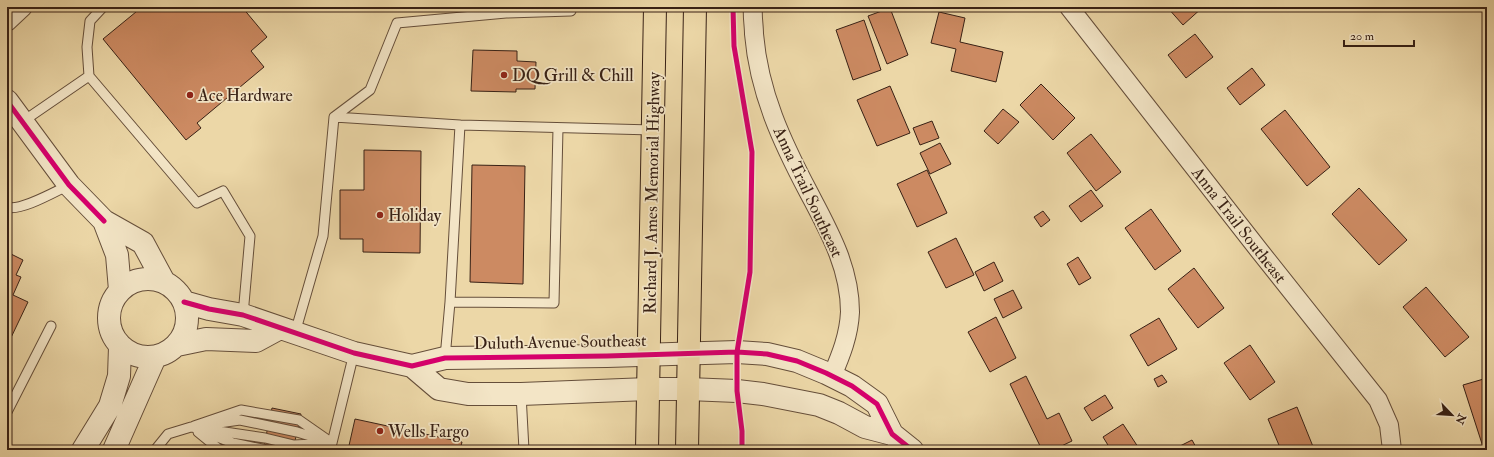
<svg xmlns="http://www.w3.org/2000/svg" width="1494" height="457" font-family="'IM FELL Double Pica',serif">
	<rect width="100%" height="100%" fill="#ecd7a7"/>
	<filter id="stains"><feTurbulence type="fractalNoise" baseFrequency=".005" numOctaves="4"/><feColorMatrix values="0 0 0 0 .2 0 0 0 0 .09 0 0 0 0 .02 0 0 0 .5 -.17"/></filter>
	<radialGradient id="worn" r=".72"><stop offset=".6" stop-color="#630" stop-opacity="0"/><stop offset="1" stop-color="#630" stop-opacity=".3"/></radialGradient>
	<path fill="#cc8a62" stroke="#382115" d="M142,7H242L267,37L251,51L264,67L197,123L201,128L186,140L103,39Z
		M1167,7H1203L1183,25Z
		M890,8L908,55L887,64L868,16Z
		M939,12L965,18L960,42L1003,52L996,82L951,71L956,49L931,43Z
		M864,20L881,70L853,80L836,30Z
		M1195,34L1213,57L1186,78L1168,55Z
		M473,50L517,51V61L536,62L535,89H516V92L471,91Z
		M1252,68L1265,85L1240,105L1227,88Z
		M1041,84L1075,118L1053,140L1020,105Z
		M890,86L910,133L877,146L857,100Z
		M1003,109L1019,122L998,144L984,131Z
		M1285,110L1330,167L1307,186L1261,129Z
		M932,121L939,138L920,145L913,128Z
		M1091,134L1121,172L1096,191L1067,153Z
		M940,143L951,164L930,174L920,153Z
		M364,150L421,151L420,253L363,252V239H340V190H364Z
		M472,165L525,166L523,284L470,282Z
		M927,170L947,213L917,227L897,184Z
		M1359,188L1407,240L1379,265L1332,214Z
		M1091,190L1103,206L1081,222L1069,206Z
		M1151,209L1181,251L1155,270L1125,228Z
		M1043,211L1050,220L1041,227L1034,217Z
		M956,238L974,275L946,288L928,252Z
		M7,252L23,260L16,275L21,277L13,295L28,302L7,346Z
		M1078,257L1091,278L1079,285L1067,264Z
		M994,262L1003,281L984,291L975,272Z
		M1194,268L1224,308L1198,328L1168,289Z
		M1426,287L1469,337L1445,357L1403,307Z
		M1013,290L1022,308L1003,318L994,299Z
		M996,317L1016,358L990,372L968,332Z
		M1159,318L1177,349L1148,366L1130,335Z
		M1250,345L1275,382L1250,400L1224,363Z
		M1162,375L1167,382L1158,387L1154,379Z
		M1026,376L1047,419L1059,413L1072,441L1053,450H1042L1010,384Z
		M1487,378V450H1484L1463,385Z
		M1105,395L1113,408L1092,421L1084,408Z
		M1297,407L1314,449L1311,450H1281L1268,419Z
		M272,408L301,414L293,450H263Z
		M355,419L462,442L460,450H348Z
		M1123,424L1140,450H1111L1103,437Z
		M1192,440L1197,449L1183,450L1180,446Z"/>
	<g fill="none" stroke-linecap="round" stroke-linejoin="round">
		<defs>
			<path id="service" d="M506,13L571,11
				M89,76L87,47L90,21L103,7
				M334,117L370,90L397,23L506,13L507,7
				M22,122L89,76L197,203L223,191L250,236L243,315
				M7,207C20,212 56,191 69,185
				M450,302L554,303L558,128
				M295,333L323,236L334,117L460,125
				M445,358L450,302L460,125L653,130
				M521,394L524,450
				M7,412L51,326
				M212,424L240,420L297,432L323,440
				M194,426L241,410L299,420L332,443
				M198,432L220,450
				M207,433L233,443L267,450
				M155,450L168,434L191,427L265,438L294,445L332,443
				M324,450L332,443L354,353"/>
			<path id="minor" d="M753,7C752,16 754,25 754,34C759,93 782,142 809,193C829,231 850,268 850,312C849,335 841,355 832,376
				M1069,7L1258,249L1378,400L1389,425L1392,450
				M7,22L23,7"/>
			<path id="tertiary" d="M7,101L69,185L104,221L143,243L164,282
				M104,221L117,255L120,290
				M109 318a39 39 0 1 1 78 0a39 39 0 1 1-78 0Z
				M184,302L209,309L243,315L354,353L412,366L445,358L607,356L737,352L767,354L797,361L826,373L852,386L877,404L892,434L912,450
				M177,345L206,339L256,341L280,328
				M412,366L439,389L468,394H521L648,389H688L737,391L763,394L819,405L839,413L865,427L892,434
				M83,450L110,406L119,376L120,347
				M114,450L155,357"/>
			<path id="primary" d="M647,450L655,7
				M687,450L695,7"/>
		</defs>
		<use href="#service" stroke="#654e3a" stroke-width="11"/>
		<use href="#minor" stroke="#654e3a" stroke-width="20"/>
		<use href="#tertiary" stroke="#654e3a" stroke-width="24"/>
		<use href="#primary" stroke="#382115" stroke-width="24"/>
		<use href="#service" stroke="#f3e5c6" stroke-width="9"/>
		<use href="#minor" stroke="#f3e5c6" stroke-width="18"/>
		<use href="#tertiary" stroke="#f3e5c6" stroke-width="22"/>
		<use href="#primary" stroke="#ecd7a7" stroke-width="22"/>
		<defs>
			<path id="cycleway" d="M733,7L734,46L752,152L750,272L737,352V391L742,431V450
				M7,101L69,185L104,221
				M184,302L209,309L243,315L354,353L412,366L445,358L607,356L737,352L767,354L797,361L826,373L852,386L877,404L892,434L912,450"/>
		</defs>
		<use href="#cycleway" stroke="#f3e5c6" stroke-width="8"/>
		<use href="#cycleway" stroke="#d6006c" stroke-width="5"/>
	</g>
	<g fill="#8f2418" stroke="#f3e5c6" stroke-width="1.5">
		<circle cx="504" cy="75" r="4"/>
		<circle cx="190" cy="95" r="4"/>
		<circle cx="380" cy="215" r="4"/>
		<circle cx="380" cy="431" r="4"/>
	</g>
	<g text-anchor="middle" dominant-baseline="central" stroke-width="3.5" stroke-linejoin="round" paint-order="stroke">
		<g font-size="17" fill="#382115" stroke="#f3e5c6" text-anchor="start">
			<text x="512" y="75">DQ Grill &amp; Chill</text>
			<text x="198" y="95">Ace Hardware</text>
			<text x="388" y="215">Holiday</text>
			<text x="388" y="431">Wells Fargo</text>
		</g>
		<g font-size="17" fill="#382115" stroke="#f3e5c6">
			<text transform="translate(808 192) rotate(65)">Anna Trail Southeast</text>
			<text transform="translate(652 193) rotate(-89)">Richard J. Ames Memorial Highway</text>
			<text transform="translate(1239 225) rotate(52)">Anna Trail Southeast</text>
			<text transform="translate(560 342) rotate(-1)">Duluth Avenue Southeast</text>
		</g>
	</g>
	<rect width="1494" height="457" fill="none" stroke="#ecd7a7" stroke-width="24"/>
	<rect x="8" y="8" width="1478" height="441" fill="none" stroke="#382115" stroke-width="2"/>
	<rect x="12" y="12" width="1470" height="433" fill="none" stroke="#382115"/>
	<g transform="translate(1452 415) rotate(115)" stroke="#f3e5c6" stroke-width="3" paint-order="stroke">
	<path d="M0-3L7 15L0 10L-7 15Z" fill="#382115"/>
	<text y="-6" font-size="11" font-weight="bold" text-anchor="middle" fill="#382115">N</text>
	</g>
	<path d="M1344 40v6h70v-6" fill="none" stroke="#382115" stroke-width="2"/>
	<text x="1350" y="40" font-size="12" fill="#382115" stroke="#f3e5c6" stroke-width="3" paint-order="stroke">20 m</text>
	<rect width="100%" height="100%" filter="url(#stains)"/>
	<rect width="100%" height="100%" fill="url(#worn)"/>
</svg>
